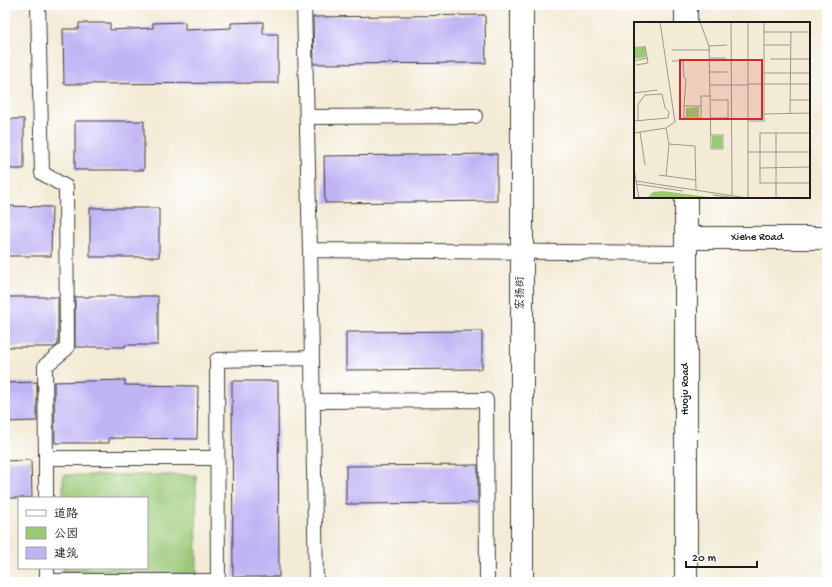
<svg xmlns="http://www.w3.org/2000/svg" width="832" height="587" font-family="'Gochi Hand','LXGW WenKai TC',sans-serif">
	<rect width="100%" height="100%" fill="#fff"/>
	<filter id="ink" filterUnits="userSpaceOnUse"><feTurbulence type="fractalNoise" baseFrequency=".025" numOctaves="2"/><feDisplacementMap in="SourceGraphic" scale="8" xChannelSelector="R" yChannelSelector="G"/><feConvolveMatrix kernelMatrix="1 2 1 2 8 2 1 2 1" color-interpolation-filters="sRGB"/></filter>
	<filter id="wash" filterUnits="userSpaceOnUse"><feTurbulence type="fractalNoise" baseFrequency=".012" numOctaves="4" result="noise"/><feDisplacementMap in="SourceGraphic" scale="16" xChannelSelector="R" yChannelSelector="G"/><feGaussianBlur stdDeviation="0.9" result="paint"/><feColorMatrix in="noise" values="0 0 0 0 0 0 0 0 0 0 0 0 0 0 0 0 0 1.4 0 .05"/><feComposite in="paint" operator="in"/></filter>
	<g filter="url(#wash)">
		<rect width="100%" height="100%" fill="#f3ebd6"/>
		<path fill="#9bc977" stroke="#5c724a" d="M63,475H196L197,574H63V568H147V498H63Z"/>
		<g id="blocks">
			<path fill="#bfb3f4" d="M485,15L486,63L314,64L313,17Z
				M185,22V30L231,28V23L263,22V34H278V83L64,84L63,29H79V23H110V30L153,28V23Z
				M5,119H24V169H5Z
				M75,121H144V170H75Z
				M497,154V201L325,203L324,156Z
				M5,206L52,207L51,256H5Z
				M90,208H159V257H90Z
				M89,296H158V345H125V347H75V297H89Z
				M5,297H58V344L55,347H5Z
				M482,331V369L346,370V332Z
				M125,380V385L198,386L197,439L109,438V443H55L54,382Z
				M232,381H278L279,577H233Z
				M37,382V421L5,422V383Z
				M31,460L32,498H5V461Z
				M478,465V503L346,504V466Z"/>
		</g>
	</g>
	<g filter="url(#ink)">
		<use href="#blocks" fill-opacity="0" stroke="#3c3b38" stroke-width="1"/>
		<g fill="none" stroke-linecap="round" stroke-linejoin="round">
			<defs>
				<path id="service" d="M38,5L42,173L66,187L67,348L45,366L46,458
					M304,5L310,250L316,582
					M307,117L475,116
					M310,250L686,253
					M313,401L486,400L487,582
					M46,498V458H217
					M47,568V581H218L217,360L312,358"/>
				<path id="minor" d="M522,582V5"/>
				<g id="tertiary">
					<path d="M686,5V23"/>
					<path d="M686,197V582"/>
					<path id="s1" d="M686,238H827"/>
				</g>
			</defs>
			<use href="#service" stroke="#3c3b38" stroke-width="16"/>
			<use href="#minor" stroke="#3c3b38" stroke-width="24"/>
			<use href="#tertiary" stroke="#3c3b38" stroke-width="24"/>
			<use href="#service" stroke="#fff" stroke-width="14"/>
			<use href="#minor" stroke="#fff" stroke-width="22"/>
			<use href="#tertiary" stroke="#fff" stroke-width="22"/>
		</g>
	</g>
	<g text-anchor="middle" dominant-baseline="central" stroke-width="3" stroke-linejoin="round" paint-order="stroke">
		<g font-size="11" fill="#1c1c1c" stroke="#fff">
			<text stroke="none"><textPath href="#s1" startOffset="71">Xiehe Road</textPath></text>
			<text transform="translate(521 293) rotate(-90)">宏扬街</text>
			<text transform="translate(686 389) rotate(-90)">Huoju Road</text>
		</g>
	</g>
	<g transform="translate(634 22)">
		<rect width="176" height="176" fill="#f3ebd6"/>
		<path d="M11,24L12,35L0,37V25ZM65,85V95H52V86ZM78,114H88V126H78ZM28,169L82,176H13L19,170Z" fill="#9bc977"/>
		<path fill="none" stroke="#9d988c" stroke-width="1" d="M66,0L75,24L77,127H89V113H77M97,0L98,173M114,0V176M130,10H176M130,23H156M75,24L93,23M38,28H76M76,36H92M136,37H176M0,39L13,36M38,39H49L50,56L52,57L50,84M2,43L14,41L11,24M76,50H93M130,51H176M114,62H176M76,63H114M0,71L23,68M77,78H94V96H77M156,78H176M67,84H50V96H67V74H77M156,91L157,10M130,92L176,91M0,99L34,96L35,90L31,86L28,72L11,73L4,82V99M114,99H130V0M32,106L35,122L32,154M6,110L11,143M0,111L32,106L41,100L26,0M142,111V176M176,111H126V161H176M35,122L61,124M61,124L62,168M114,130H176M126,146L176,145M0,147L5,176M25,153L62,158M2,159L113,176M2,162L49,169M79,173L102,176"/>
		<path fill="#d62828" fill-opacity="0.15" stroke="#d62828" stroke-width="2" d="M46,38H128V97H46Z"/>
		<rect width="176" height="176" fill="none" stroke="#1c1c1c" stroke-width="2"/>
	</g>
	<rect width="832" height="587" fill="none" stroke="#fff" stroke-width="20"/>
	<rect x="18" y="497" width="130" height="72" fill="#ffffff" stroke="#a4a4a4"/>
	<rect x="26" y="510" width="20" height="6" fill="#ffffff" stroke="#a4a4a4"/>
	<text x="54" y="517" font-size="12" fill="#1c1c1c">道路</text>
	<rect x="26" y="527" width="20" height="12" fill="#9bc977" stroke="#a4a4a4"/>
	<text x="54" y="537" font-size="12" fill="#1c1c1c">公园</text>
	<rect x="26" y="547" width="20" height="12" fill="#bfb3f4" stroke="#a4a4a4"/>
	<text x="54" y="557" font-size="12" fill="#1c1c1c">建筑</text>
	<path d="M686 561v6h71v-6" fill="none" stroke="#1c1c1c" stroke-width="2"/>
	<text x="692" y="561" font-size="12" fill="#1c1c1c" stroke="#ffffff" stroke-width="3" paint-order="stroke">20 m</text>
</svg>
